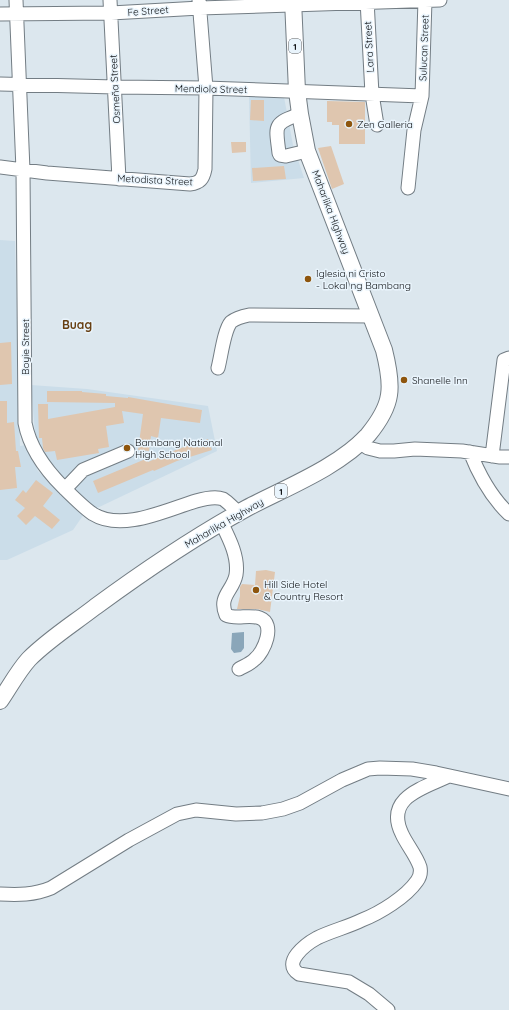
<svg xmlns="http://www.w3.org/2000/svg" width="509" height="1010" font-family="Quicksand,sans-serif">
	<rect width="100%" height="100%" fill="#dce7ee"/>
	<path fill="#cbdde9" d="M249,95L284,97L293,145L304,178L251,183Z
		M0,240L15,241L20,446L26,445L38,471L61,494L84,514L73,530L7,560H0Z
		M31,385L87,389L208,406L217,451L95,509L53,469L36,445Z"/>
	<path fill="#8aa6b9" d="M244,632V648L241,652L234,653L231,649L232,633Z"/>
	<path fill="#dfc6af" d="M251,100H264V121L250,120Z
		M327,101L365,102V144H339V125H332V122H327Z
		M231,142H246V152L232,153Z
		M331,146L344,184L332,189L318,148Z
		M284,166L286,179L253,181L252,168Z
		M11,342L12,384L0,385V343Z
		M47,391H82V392L106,394V396L128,398V397L202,410L200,423L161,418L158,438L151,436L149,451L138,450L143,414L122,411L124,423L106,426L109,447L98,449L99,453L57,460L55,451L45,452L43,448L42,438H39L38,404H48V419L115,407V403L47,402Z
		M0,401H7V423L14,422L16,451H18L21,467H15L17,488L0,490Z
		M208,439L212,450L177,461L154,471L153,470L98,493L93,481L148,458V462L178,449Z
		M36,480L53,493L43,506L60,520L52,529L35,516L26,525L17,516L25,508L15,500L23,490L26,493Z
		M266,570L275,572L270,612L257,609H237L240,596V587L242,584L255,585L256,571Z"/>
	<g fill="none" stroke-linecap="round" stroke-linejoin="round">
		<defs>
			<path id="minor" d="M16,0L23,170L25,423C30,449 45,469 63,487C71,495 84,508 93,514C122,532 166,510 196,501C203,499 215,496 223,499C228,502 234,509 239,513
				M110,0L119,179
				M367,0L372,94L377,125
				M0,14L111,13L200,8L440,0
				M0,84L115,87L206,88L422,96
				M300,114C272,124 276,126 279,153L280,155L286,156L307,151
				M0,167L47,173L190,184C200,183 203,179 205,169L206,88L199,0
				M408,188L414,130L422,96L425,0
				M218,368C221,357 224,330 231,322C236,318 244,316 249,315L371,316
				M359,442L368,448L380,451H394L415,449L462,451L500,457H509
				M470,452C479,475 491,497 509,514
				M492,456L504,360L509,358
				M65,489L83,470L128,451
				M221,522C229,538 239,557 236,575C233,591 218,596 226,615C236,620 249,614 260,618C276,624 264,652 255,659C250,664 244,666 239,669
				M0,894C18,895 34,895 51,888L129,840L177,814L196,810L236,814L262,813L283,809L300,803L342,780L368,769L380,768L412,769L436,773L509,789
				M388,1010L369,994L349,982L299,974C281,963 306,944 317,938C331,931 348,927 362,920C380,913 406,897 417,881C420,877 421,872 420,867C416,855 407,845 402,834C384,797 424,788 449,776"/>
			<path id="major" d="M0,701C9,688 18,671 29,659C49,639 73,624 95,607C144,571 194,537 247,508C285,488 339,467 368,435C377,424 387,409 389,395C391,383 387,362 384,350L307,151L300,114L297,91L293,0"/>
		</defs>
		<use href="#minor" stroke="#737d84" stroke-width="15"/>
		<use href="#major" stroke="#737d84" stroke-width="18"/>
		<use href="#minor" stroke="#fff" stroke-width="13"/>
		<use href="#major" stroke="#fff" stroke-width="16"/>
	</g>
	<g fill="#8e550d" stroke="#e9f4fc" stroke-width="1.5">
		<circle cx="349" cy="124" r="4"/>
		<circle cx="308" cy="279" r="4"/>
		<circle cx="404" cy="380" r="4"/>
		<circle cx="127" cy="448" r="4"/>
		<circle cx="256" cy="590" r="4"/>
	</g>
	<g text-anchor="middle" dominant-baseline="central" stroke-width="3" stroke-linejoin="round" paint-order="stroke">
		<g fill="#e9f4fc" stroke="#51565b" stroke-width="1">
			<rect x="289" y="39" width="12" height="14" rx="3"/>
			<rect x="275" y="484" width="12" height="14" rx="3"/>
		</g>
		<g font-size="9" font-weight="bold" fill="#101316">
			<text x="295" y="46">1</text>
			<text x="281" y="491">1</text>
		</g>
		<g font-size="10" fill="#101316" stroke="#e9f4fc">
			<text transform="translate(148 11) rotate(-4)">Fe Street</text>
			<text transform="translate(369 47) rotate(-93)">Lara Street</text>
			<text transform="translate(424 48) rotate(-88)">Sulucan Street</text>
			<text transform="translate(115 89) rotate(-93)">Osmeña Street</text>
			<text transform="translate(211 89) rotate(1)">Mendiola Street</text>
			<text transform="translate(155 180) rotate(3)">Metodista Street</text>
			<text transform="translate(331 212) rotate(69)">Maharlika Highway</text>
			<text transform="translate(25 347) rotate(-90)">Boyie Street</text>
			<text transform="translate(224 523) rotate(-30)">Maharlika Highway</text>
		</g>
		<g font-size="10" fill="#101316" stroke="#e9f4fc" text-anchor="start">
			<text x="357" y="124">Zen Galleria</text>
			<text x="316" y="273">Iglesia ni Cristo<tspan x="316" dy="12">- Lokal ng Bambang</tspan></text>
			<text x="412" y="380">Shanelle Inn</text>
			<text x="135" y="442">Bambang National<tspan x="135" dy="12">High School</tspan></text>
			<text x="264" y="584">Hill Side Hotel<tspan x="264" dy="12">&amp; Country Resort</tspan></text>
		</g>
		<g font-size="12" font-weight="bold" fill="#673f12" stroke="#e9f4fc">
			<text x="77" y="324">Buag</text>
		</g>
	</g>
</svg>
